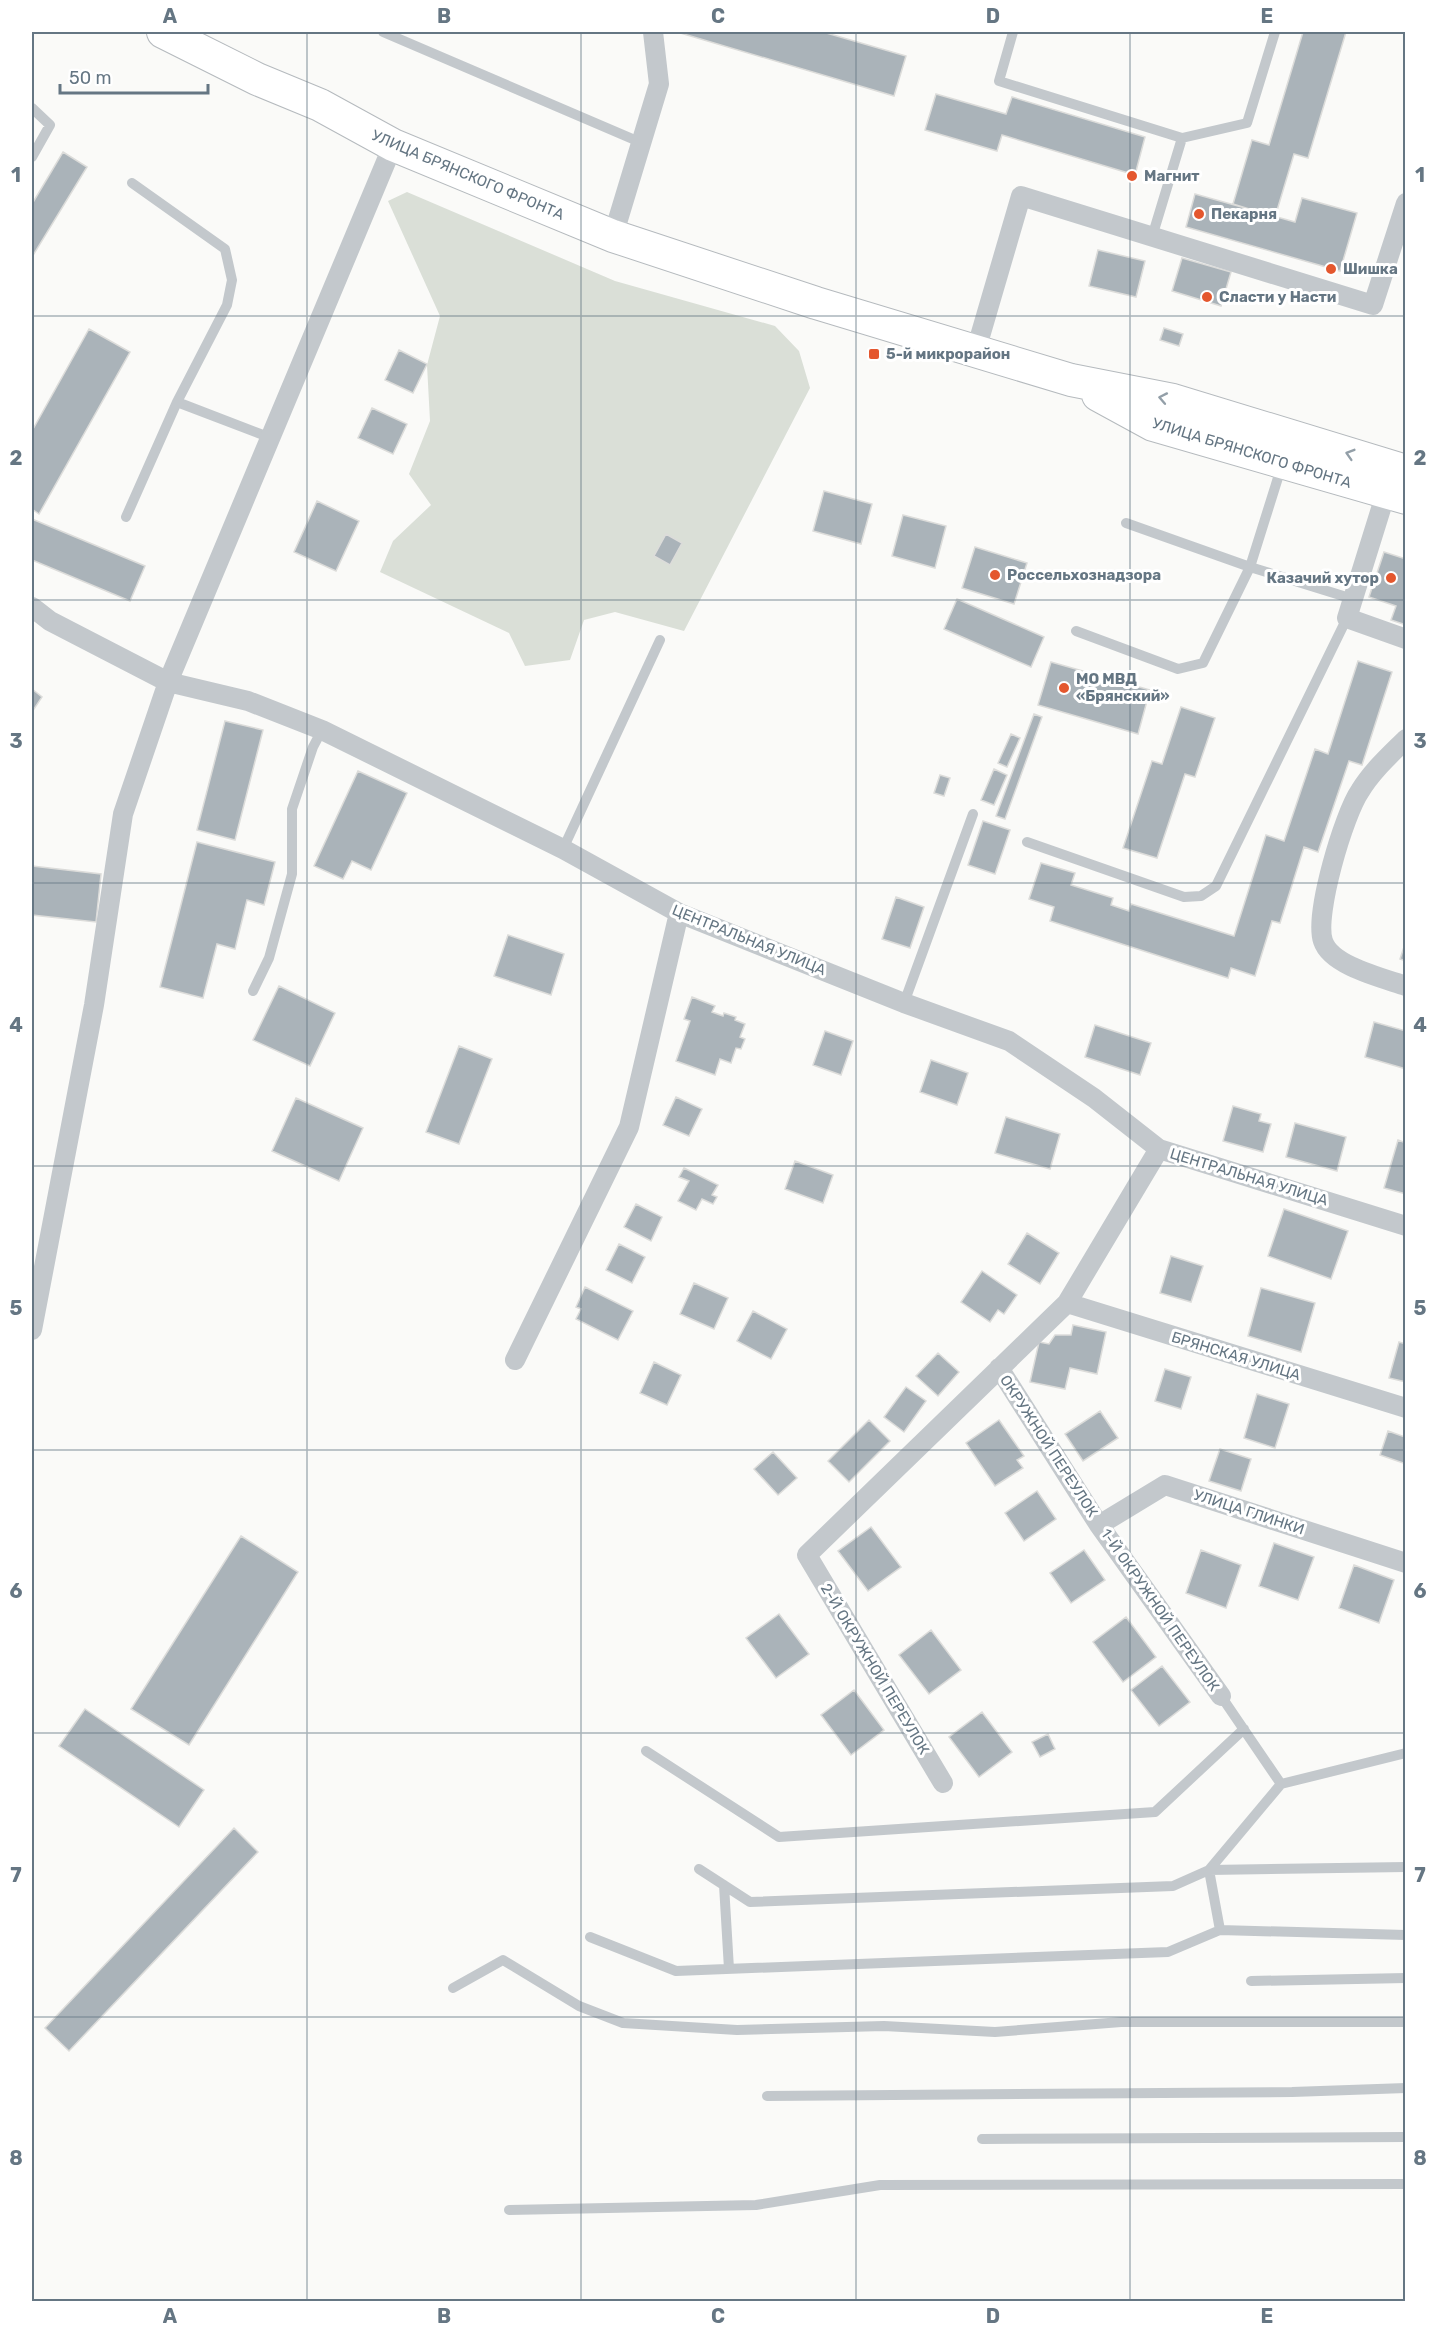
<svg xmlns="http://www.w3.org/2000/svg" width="1437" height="2333" font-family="Rubik,sans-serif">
	<rect width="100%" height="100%" fill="#fafaf8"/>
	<path fill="#dadfd7" d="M407,192L615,281L775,326L799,351L810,388L684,631L615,612L584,620L570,660L525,666L509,633L380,572L393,541L431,505L409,474L430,421L427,365L440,316L388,201Z"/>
	<path fill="#aab3b9" stroke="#dcdcda" stroke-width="1.5" d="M677,32H823L906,56L894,96Z
		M1303,32H1346L1308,158L1294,154L1275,217L1233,204L1252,140L1269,145Z
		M936,94L1006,114L1012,97L1145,137L1135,175L1002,135L997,151L925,130Z
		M63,152L87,167L32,257V204Z
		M1195,194L1295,222L1302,198L1357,213L1340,271L1186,227Z
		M1098,250L1145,261L1136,297L1089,286Z
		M1182,258L1231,272L1221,306L1172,291Z
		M1164,328L1183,334L1179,346L1160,340Z
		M89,329L130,352L39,514L32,509V431Z
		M399,350L427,364L413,393L385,380Z
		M372,408L407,424L393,454L358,438Z
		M824,491L872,504L861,544L813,531Z
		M317,501L359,521L336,571L294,552Z
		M903,515L946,526L935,568L892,556Z
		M32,519L145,566L130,601L32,560Z
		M666,534L682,543L670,565L654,556Z
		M975,547L1027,563L1014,604L962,588Z
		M1384,552L1406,559V625L1391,620L1396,606L1369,597Z
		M957,599L1044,637L1031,667L944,629Z
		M1358,661L1392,672L1362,765L1349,761L1318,852L1304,847L1280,923L1272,921L1255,976L1231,968L1228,978L1050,921L1054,907L1029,899L1041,863L1075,873L1071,885L1113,898L1111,905L1129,911L1131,904L1234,936L1266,835L1284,841L1315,749L1328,754Z
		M1051,662L1150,690L1138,734L1038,705Z
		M32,689L42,697L32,712Z
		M1181,707L1215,718L1195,777L1185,774L1157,858L1123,848L1152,761L1162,764Z
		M1034,714L1042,717L1005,819L996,816Z
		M225,721L263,730L235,840L197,830Z
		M1011,734L1020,738L1007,767L998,763Z
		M994,769L1007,775L994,805L981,800Z
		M358,771L407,793L371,870L352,861L343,879L314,866Z
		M940,775L950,778L944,796L934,793Z
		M983,821L1010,830L995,874L968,865Z
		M197,842L275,862L264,905L247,900L235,949L217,944L203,998L160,987Z
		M32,866L101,874L96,922L32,915Z
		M896,897L924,907L910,948L882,939Z
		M508,935L564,954L551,995L494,976Z
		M1406,941V961L1400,959Z
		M279,986L335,1013L310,1066L253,1040Z
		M692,997L715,1006L712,1012L723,1016L724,1013L736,1017L735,1020L745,1024L740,1037L745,1039L741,1049L736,1048L731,1063L720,1059L715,1075L676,1061L690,1021L684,1019Z
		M1374,1022L1406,1031V1069L1365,1057Z
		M1095,1025L1151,1043L1140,1075L1085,1057Z
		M825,1031L853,1041L841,1075L813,1065Z
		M459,1046L492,1059L459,1144L426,1132Z
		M931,1060L968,1073L957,1105L920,1092Z
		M676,1097L702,1109L689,1136L663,1125Z
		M296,1098L363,1128L339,1181L272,1151Z
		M1233,1106L1261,1114L1259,1121L1271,1124L1263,1152L1223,1141Z
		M1006,1117L1060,1134L1050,1169L995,1153Z
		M1295,1123L1346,1137L1337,1171L1286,1157Z
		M1398,1140L1406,1143V1194L1384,1188Z
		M795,1161L833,1175L823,1203L785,1189Z
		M684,1168L718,1185L712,1195L717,1197L713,1204L702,1199L696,1210L678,1201L689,1181L679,1177Z
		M636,1204L662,1217L651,1241L624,1227Z
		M1284,1209L1348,1231L1331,1279L1268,1256Z
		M1027,1233L1059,1253L1040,1284L1008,1264Z
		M619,1244L645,1257L632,1283L606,1270Z
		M1171,1256L1203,1266L1191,1302L1160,1293Z
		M982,1271L1017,1295L1004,1314L998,1310L990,1322L961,1302Z
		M694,1283L728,1298L714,1329L680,1314Z
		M585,1287L633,1311L618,1340L576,1319L581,1309L576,1307Z
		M1261,1288L1315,1303L1301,1352L1248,1336Z
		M753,1311L787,1329L771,1359L737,1341Z
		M1073,1325L1106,1332L1097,1374L1070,1368L1065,1389L1030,1382L1039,1342L1049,1344L1055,1335H1071Z
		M1399,1342L1406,1344V1382L1389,1378Z
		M938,1353L959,1372L938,1396L916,1376Z
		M654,1362L681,1375L667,1405L640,1393Z
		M1165,1369L1191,1377L1181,1409L1155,1401Z
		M906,1387L926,1401L904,1432L884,1417Z
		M1257,1394L1289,1404L1275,1448L1244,1438Z
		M1100,1411L1118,1438L1083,1461L1065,1434Z
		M869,1420L890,1441L849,1482L828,1461Z
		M999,1420L1024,1456L1017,1460L1023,1468L995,1486L966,1443Z
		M1388,1431L1405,1437L1406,1464L1380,1455Z
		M1220,1449L1251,1459L1241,1491L1209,1481Z
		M773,1452L797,1478L778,1495L754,1469Z
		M1037,1491L1056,1519L1024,1541L1005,1513Z
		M871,1527L901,1567L868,1591L838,1551Z
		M241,1536L298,1572L189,1745L131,1709Z
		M1274,1543L1314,1557L1298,1600L1259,1586Z
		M1084,1550L1105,1580L1071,1603L1050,1573Z
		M1201,1550L1241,1565L1226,1608L1186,1593Z
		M1354,1565L1394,1580L1379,1623L1339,1608Z
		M779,1614L809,1654L776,1678L746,1638Z
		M1126,1617L1156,1657L1123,1682L1093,1642Z
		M931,1630L961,1670L929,1694L899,1655Z
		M1162,1666L1190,1702L1159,1726L1131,1690Z
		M854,1690L884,1730L851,1755L821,1715Z
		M85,1709L204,1790L179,1827L59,1746Z
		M982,1712L1012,1752L979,1777L949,1737Z
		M1048,1734L1055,1749L1040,1757L1032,1742Z
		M234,1828L258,1852L69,2051L45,2028Z"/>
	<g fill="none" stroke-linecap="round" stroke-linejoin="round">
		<defs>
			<path id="primary" d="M163,32L257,79L320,105L393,145L613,236L816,303L1071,380L1173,400L1406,471
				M1098,395L1153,425L1406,498"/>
		</defs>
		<use href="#primary" stroke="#b5babe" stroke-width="34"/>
		<path stroke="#c3c8cc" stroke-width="10" d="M383,32L642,143
			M1013,32L999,81L1182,138
			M32,108L50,125L32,157
			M1152,237L1182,138L1247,123L1275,32
			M177,402L271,438
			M126,517L177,402L227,305L232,280L225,249L132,183
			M1126,523L1250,567L1282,465
			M1076,631L1178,669L1203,663L1250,567L1353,599
			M1027,842L1184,897L1201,896L1216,886L1347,618
			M563,849L660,640
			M253,991L269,958L292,874V809L313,747L322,730
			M904,1003L973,814
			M1221,1696L1281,1784L1209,1870L1220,1930L1406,1935
			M646,1751L779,1837L1155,1812L1244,1729
			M1281,1784L1406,1753
			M699,1869L750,1902L1173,1886L1209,1870L1406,1867
			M724,1885L729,1969
			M590,1937L676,1971L1168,1952L1220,1930
			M1251,1981L1406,1978
			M453,1988L503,1960L579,2006L623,2023L737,2030L884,2026L995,2032L1121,2022H1406
			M767,2096L1292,2092L1406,2088
			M982,2139L1406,2137
			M509,2210L756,2205L880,2185L1406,2184"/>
		<path stroke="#c3c8cc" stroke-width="20" d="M613,236L659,84L653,32
			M976,350L1021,196L1373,305L1406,203
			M1389,483L1347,618L1406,639
			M32,607L50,621L168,682L248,701L322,730L563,849L679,913L904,1003L1009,1041L1094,1098L1159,1149L1406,1226
			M1406,739C1390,755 1372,771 1360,791C1344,814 1314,915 1323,941C1331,966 1383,978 1406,986
			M1067,1303L1406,1408
			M32,1330L94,1005L123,814L168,682L393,145
			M515,1360L629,1127L679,913
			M999,1368L1099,1525L1221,1696
			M1099,1525L1165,1485L1406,1563
			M943,1783L807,1555L1067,1303L1159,1149"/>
		<use href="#primary" stroke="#fff" stroke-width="32"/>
	</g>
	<defs><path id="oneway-chevron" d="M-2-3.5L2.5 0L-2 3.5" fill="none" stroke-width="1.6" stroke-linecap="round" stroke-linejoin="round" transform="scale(1.5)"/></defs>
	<g stroke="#939fa8">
		<use href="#oneway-chevron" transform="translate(1163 398) rotate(-169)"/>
		<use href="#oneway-chevron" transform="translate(1350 454) rotate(-163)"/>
	</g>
	<path fill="none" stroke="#657683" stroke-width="1.5" stroke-opacity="0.55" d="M307,32V2302M581,32V2302M856,32V2302M1130,32V2302M32,316H1406M32,600H1406M32,883H1406M32,1166H1406M32,1450H1406M32,1733H1406M32,2017H1406"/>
	<g fill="#e4572e" stroke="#fff" stroke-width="2">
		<circle cx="1132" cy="176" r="6"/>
		<circle cx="1199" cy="214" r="6"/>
		<circle cx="1331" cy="269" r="6"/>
		<circle cx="1207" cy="297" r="6"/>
		<rect x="868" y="348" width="12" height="12" rx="3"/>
		<circle cx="995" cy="575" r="6"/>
		<circle cx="1391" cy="578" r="6"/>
		<circle cx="1064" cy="688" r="6"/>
	</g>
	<g text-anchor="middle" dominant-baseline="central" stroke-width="6" stroke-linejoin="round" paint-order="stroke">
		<g font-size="15" fill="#657683" stroke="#fff">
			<text transform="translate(468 175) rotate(23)">УЛИЦА БРЯНСКОГО ФРОНТА</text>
			<text transform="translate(1252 453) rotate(17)">УЛИЦА БРЯНСКОГО ФРОНТА</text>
			<text transform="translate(749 940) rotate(22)">ЦЕНТРАЛЬНАЯ УЛИЦА</text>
			<text transform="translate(1249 1177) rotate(17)">ЦЕНТРАЛЬНАЯ УЛИЦА</text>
			<text transform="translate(1236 1356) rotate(17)">БРЯНСКАЯ УЛИЦА</text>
			<text transform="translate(1049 1446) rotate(57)">ОКРУЖНОЙ ПЕРЕУЛОК</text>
			<text transform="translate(1249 1512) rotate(18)">УЛИЦА ГЛИНКИ</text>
			<text transform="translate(1160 1610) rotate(55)">1-Й ОКРУЖНОЙ ПЕРЕУЛОК</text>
			<text transform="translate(875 1669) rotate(59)">2-Й ОКРУЖНОЙ ПЕРЕУЛОК</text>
		</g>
		<g font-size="15" font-weight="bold" fill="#657683" stroke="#fff" text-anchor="start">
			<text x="1144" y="176">Магнит</text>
			<text x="1211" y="214">Пекарня</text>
			<text x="1343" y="269">Шишка</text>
			<text x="1219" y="297">Сласти у Насти</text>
			<text x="886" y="354">5-й микрорайон</text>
			<text x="1007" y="575">Россельхознадзора</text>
			<text x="1379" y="578" text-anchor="end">Казачий хутор</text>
			<text x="1076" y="679">МО МВД<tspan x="1076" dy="17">«Брянский»</tspan></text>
		</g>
	</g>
	<rect width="1437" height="2333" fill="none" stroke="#ffffff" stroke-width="66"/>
	<path d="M60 84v9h148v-9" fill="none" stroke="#657683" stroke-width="3"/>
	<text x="69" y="84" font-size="18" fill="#657683" stroke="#ffffff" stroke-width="4.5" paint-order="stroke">50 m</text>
	<rect x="33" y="33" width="1371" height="2267" fill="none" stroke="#657683" stroke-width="2"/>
	<g font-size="20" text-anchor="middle" font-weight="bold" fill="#657683">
		<text x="170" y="23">A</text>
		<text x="444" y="23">B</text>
		<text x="718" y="23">C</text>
		<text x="993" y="23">D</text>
		<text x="1267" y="23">E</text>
		<text x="16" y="182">1</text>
		<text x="1420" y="182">1</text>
		<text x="16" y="465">2</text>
		<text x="1420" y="465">2</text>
		<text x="16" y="748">3</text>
		<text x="1420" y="748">3</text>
		<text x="16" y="1032">4</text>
		<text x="1420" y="1032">4</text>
		<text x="16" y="1315">5</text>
		<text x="1420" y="1315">5</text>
		<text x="16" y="1598">6</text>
		<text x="1420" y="1598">6</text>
		<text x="16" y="1882">7</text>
		<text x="1420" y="1882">7</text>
		<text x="16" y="2165">8</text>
		<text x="1420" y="2165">8</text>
		<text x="170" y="2323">A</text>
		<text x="444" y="2323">B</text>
		<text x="718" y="2323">C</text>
		<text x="993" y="2323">D</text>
		<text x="1267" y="2323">E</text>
	</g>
</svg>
